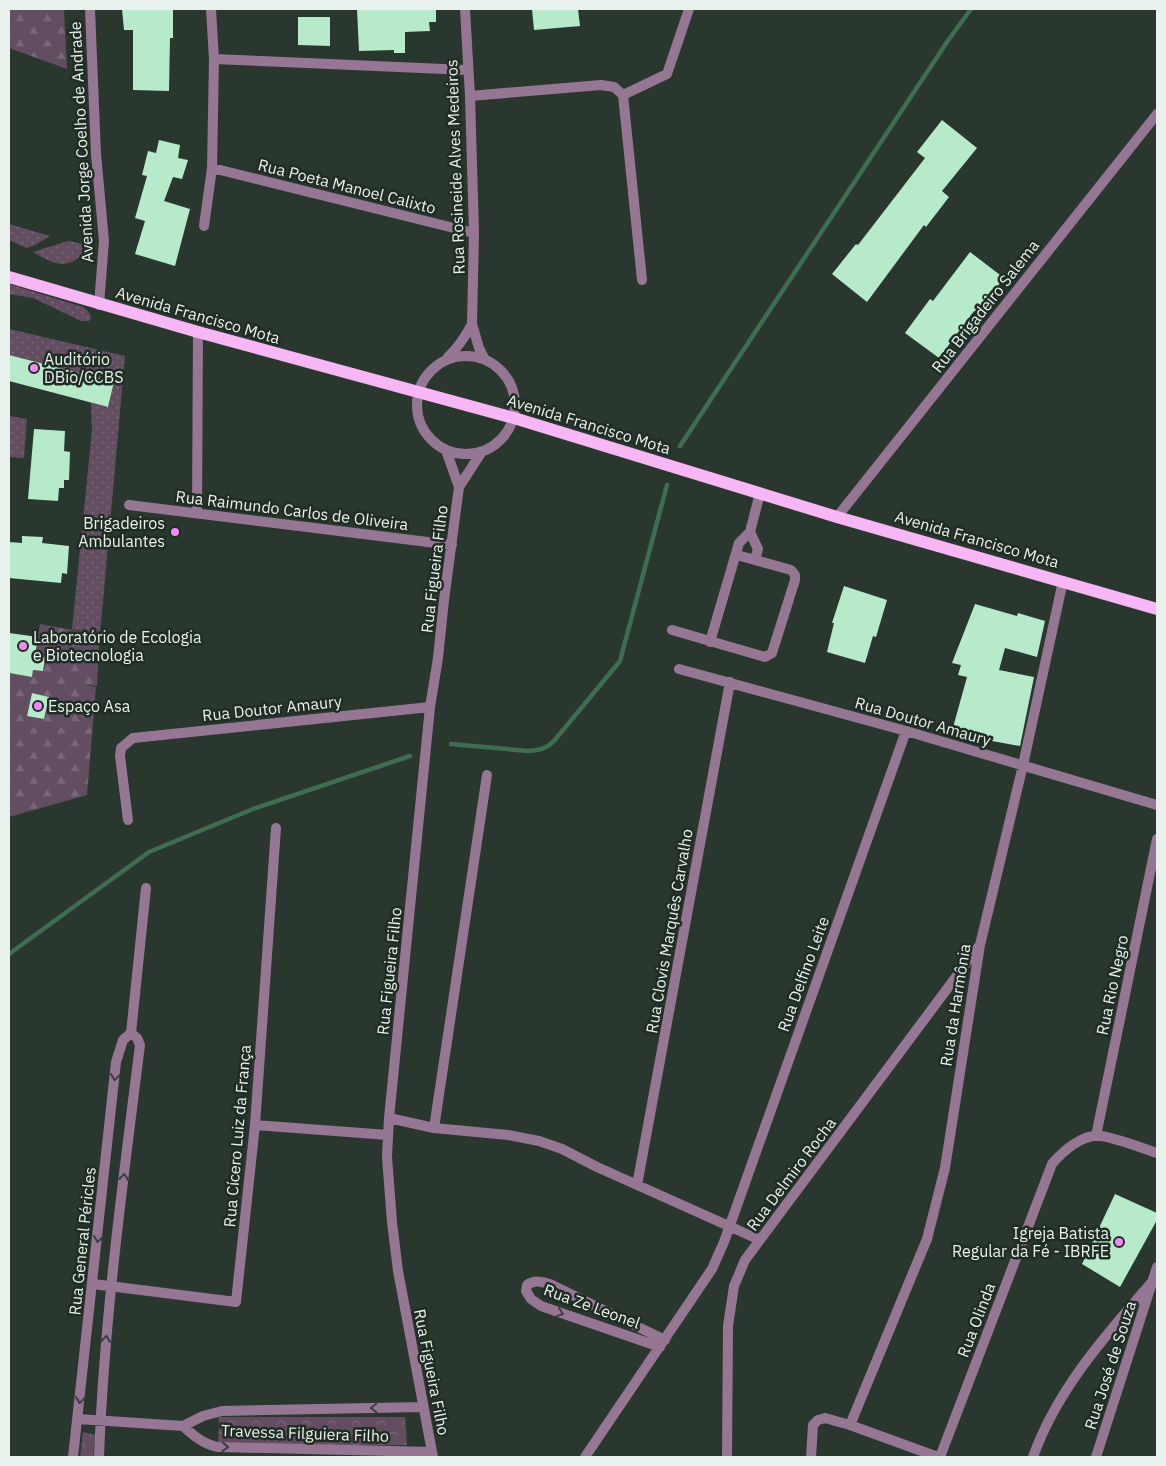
<svg xmlns="http://www.w3.org/2000/svg" width="1166" height="1466" font-family="'IBM Plex Sans',sans-serif">
	<defs>
		<pattern id="grass-dots" width="8" height="8" patternUnits="userSpaceOnUse" patternTransform="scale(1.25)"><rect width="8" height="8" fill="#624d61"/><path d="M2 2h.1M6 6h.1" fill="none" stroke="#786778" stroke-width="1.8" stroke-linecap="round"/></pattern>
		<pattern id="forest-firs" width="22" height="20" patternUnits="userSpaceOnUse" patternTransform="scale(1.25)"><rect width="22" height="20" fill="#624d61"/><path d="M5 1l3.5 6h-7zM16 11l3.5 6h-7z" fill="#786778"/></pattern>
		<pattern id="park-crowns" width="20" height="18" patternUnits="userSpaceOnUse" patternTransform="scale(1.25)"><rect width="20" height="18" fill="#624d61"/><path d="M2 6a3 3 0 1 1 6 0M12 15a3 3 0 1 1 6 0" fill="none" stroke="#786778"/></pattern>
	</defs>
	<rect width="100%" height="100%" fill="#2a372f"/>
	<path fill="url(#grass-dots)" d="M9,224L50,236L35,245L26,248L9,240Z
		M68,241L84,244V252C68,272 51,263 33,252Z
		M9,284L83,307L89,312L91,318L89,321H81L33,298L9,294Z
		M9,329L125,356L100,635L72,629L92,430L91,403L108,407L114,383L9,355Z
		M9,416L27,419L24,458L9,457Z"/>
	<path fill="url(#forest-firs)" fill-rule="evenodd" d="M9,9H64L67,69L9,48Z
		M40,624L100,635L97,686L84,685L96,687L87,795L9,817V673L32,677L33,670L43,671L45,657L35,655ZM32,693L49,697L44,719L27,715Z"/>
	<path fill="url(#park-crowns)" d="M219,1417H405L407,1445L218,1447Z
		M83,1432L95,1435L93,1457H80Z"/>
	<g fill="none" stroke-linecap="round" stroke-linejoin="round">
		<path stroke="#3e6d52" stroke-width="4.5" d="M680,446L947,42L971,9
			M451,744L528,751C540,750 546,749 554,741L620,661L667,485
			M9,954L149,852L253,809L410,756"/>
	</g>
	<path fill="#b7eacb" d="M122,9H173V38H170L169,91L133,90V30H124Z
		M357,9H436V22H429L430,31L405,32V53H394V50L359,51Z
		M532,9H578L580,26L534,30Z
		M298,17H330V46L298,45Z
		M942,120L977,148L942,191L949,197L926,227L924,225L867,302L832,274L856,244L858,245L925,158L917,152Z
		M159,140L180,145L178,158L188,160L182,179L173,177L164,201L190,209L175,266L135,254L145,221L135,218L147,176L142,175L148,151L156,153Z
		M970,252L1004,278L977,313L974,311L939,358L905,333L930,299L933,301Z
		M9,355L114,382L108,407L9,381Z
		M34,429L65,431L64,451L70,452L69,480H64V488H59L58,501L28,499Z
		M22,536L43,537L42,543L69,546L67,574L62,573L61,583L9,578V542L22,543Z
		M844,586L887,600L876,637L873,636L865,663L827,652L834,623H832Z
		M975,604L1017,616L1018,613L1045,621L1037,657L1005,648L999,670L1034,677L1020,746L981,739L952,731L967,677L958,675L961,665L952,663Z
		M9,633L38,637L35,655L45,657L43,671L33,670L32,677L9,673Z
		M32,693L49,697L44,719L27,716Z
		M1115,1194L1157,1213V1220L1120,1287L1082,1264Z"/>
	<g fill="none" stroke-linecap="round" stroke-linejoin="round">
		<path stroke="#957693" stroke-width="10" d="M90,9L96,154L104,241L99,305
			M465,9L470,96L474,233L472,324L479,348L485,360
			M214,59L467,70
			M623,95L667,74L689,9
			M470,96L601,85L614,87L623,95L642,280
			M212,168L474,233
			M204,226L212,168L214,59L211,9
			M417 405a49 49 0 1 1 98 0a49 49 0 1 1-98 0Z
			M448,357C459,347 465,337 472,324
			M446,450L459,487
			M129,505L452,545
			M197,513L198,332
			M837,517L1157,114
			M750,532L758,549L755,559
			M672,630L765,657L772,653L795,580V575L791,570L737,555
			M710,642L739,543L750,532L760,493
			M679,669L906,731L1157,805
			M128,820L120,756L121,748L133,738L430,707
			M389,1118L434,1128L508,1135L539,1141L562,1149L597,1167L760,1240
			M255,1125L388,1135
			M434,1128L487,775
			M1096,1136L1157,839
			M637,1185L730,682
			M93,1284L236,1302L255,1125L276,828
			M660,1347L541,1306L531,1299L526,1291L527,1285C535,1279 542,1282 550,1284L665,1340
			M78,1419L183,1426L203,1416L222,1411L423,1407
			M850,1425L927,1239L945,1168L980,945L1023,765L1063,581
			M183,1426C194,1436 203,1444 218,1447L432,1452
			M73,1457L116,1062L123,1040L131,1033L146,888
			M99,1457C104,1319 123,1182 140,1045L137,1038L131,1033
			M433,1457L398,1271L392,1222L387,1157L389,1118L430,707L438,658L444,600L459,487L481,453
			M585,1457L712,1269L724,1242L906,731
			M727,1457L728,1326L734,1286L745,1260L979,946
			M811,1457L813,1425L818,1420L825,1418L850,1425L938,1457
			M940,1457L1052,1164C1063,1151 1082,1134 1101,1136C1116,1138 1142,1148 1157,1153
			M1033,1457C1057,1389 1106,1335 1152,1282
			M1096,1457L1157,1267"/>
		<path stroke="#f7b7f4" stroke-width="12" d="M9,277L198,332L514,418L837,517L1157,609"/>
	</g>
	<defs><path id="oneway-chevron" d="M-2-3.5L2.5 0L-2 3.5" fill="none" stroke-width="1.6" stroke-linecap="round" stroke-linejoin="round" transform="scale(1.25)"/></defs>
	<g stroke="#3d3f40">
		<use href="#oneway-chevron" transform="translate(115 1077) rotate(96)"/>
		<use href="#oneway-chevron" transform="translate(124 1177) rotate(-83)"/>
		<use href="#oneway-chevron" transform="translate(98 1239) rotate(96)"/>
		<use href="#oneway-chevron" transform="translate(560 1313) rotate(19)"/>
		<use href="#oneway-chevron" transform="translate(106 1339) rotate(-84)"/>
		<use href="#oneway-chevron" transform="translate(80 1400) rotate(96)"/>
		<use href="#oneway-chevron" transform="translate(374 1408) rotate(179)"/>
		<use href="#oneway-chevron" transform="translate(225 1447) rotate(2)"/>
	</g>
	<g fill="#f489f1" stroke="#202d25" stroke-width="2">
		<circle cx="34" cy="368" r="5"/>
		<circle cx="175" cy="532" r="5"/>
		<circle cx="23" cy="646" r="5"/>
		<circle cx="38" cy="706" r="5"/>
		<circle cx="1119" cy="1242" r="5"/>
	</g>
	<g text-anchor="middle" dominant-baseline="central" stroke-width="5" stroke-linejoin="round" paint-order="stroke">
		<g font-size="16" fill="#e9f1ec" stroke="#202d25">
			<text transform="translate(81 142) rotate(-93)">Avenida Jorge Coelho de Andrade</text>
			<text transform="translate(455 167) rotate(-92)">Rua Rosineide Alves Medeiros</text>
			<text transform="translate(347 186) rotate(14)">Rua Poeta Manoel Calixto</text>
			<text transform="translate(985 306) rotate(-52)">Rua Brigadeiro Salema</text>
			<text transform="translate(198 315) rotate(16)">Avenida Francisco Mota</text>
			<text transform="translate(589 424) rotate(17)">Avenida Francisco Mota</text>
			<text transform="translate(292 510) rotate(7)">Rua Raimundo Carlos de Oliveira</text>
			<text transform="translate(977 539) rotate(16)">Avenida Francisco Mota</text>
			<text transform="translate(434 569) rotate(-83)">Rua Figueira Filho</text>
			<text transform="translate(272 708) rotate(-6)">Rua Doutor Amaury</text>
			<text transform="translate(923 721) rotate(16)">Rua Doutor Amaury</text>
			<text transform="translate(669 931) rotate(-80)">Rua Clovis Marquês Carvalho</text>
			<text transform="translate(389 971) rotate(-84)">Rua Figueira Filho</text>
			<text transform="translate(803 974) rotate(-70)">Rua Delfino Leite</text>
			<text transform="translate(1112 985) rotate(-78)">Rua Rio Negro</text>
			<text transform="translate(955 1005) rotate(-81)">Rua da Harmônia</text>
			<text transform="translate(237 1136) rotate(-85)">Rua Cícero Luiz da França</text>
			<text transform="translate(791 1174) rotate(-53)">Rua Delmiro Rocha</text>
			<text transform="translate(82 1241) rotate(-84)">Rua General Péricles</text>
			<text transform="translate(592 1306) rotate(20)">Rua Ze Leonel</text>
			<text transform="translate(976 1320) rotate(-69)">Rua Olinda</text>
			<text transform="translate(1110 1365) rotate(-72)">Rua José de Souza</text>
			<text transform="translate(432 1372) rotate(79)">Rua Figueira Filho</text>
			<text transform="translate(305 1433) rotate(2)">Travessa Filguiera Filho</text>
		</g>
		<g font-size="16" fill="#e9f1ec" stroke="#202d25" text-anchor="start">
			<text x="44" y="359">Auditório<tspan x="44" dy="18">DBio/CCBS</tspan></text>
			<text x="165" y="523" text-anchor="end">Brigadeiros<tspan x="165" dy="18">Ambulantes</tspan></text>
			<text x="33" y="637">Laboratório de Ecologia<tspan x="33" dy="18">e Biotecnologia</tspan></text>
			<text x="48" y="706">Espaço Asa</text>
			<text x="1109" y="1233" text-anchor="end">Igreja Batista<tspan x="1109" dy="18">Regular da Fé - IBRFE</tspan></text>
		</g>
	</g>
	<rect width="1166" height="1466" fill="none" stroke="#e9f1ec" stroke-width="20"/>
</svg>
